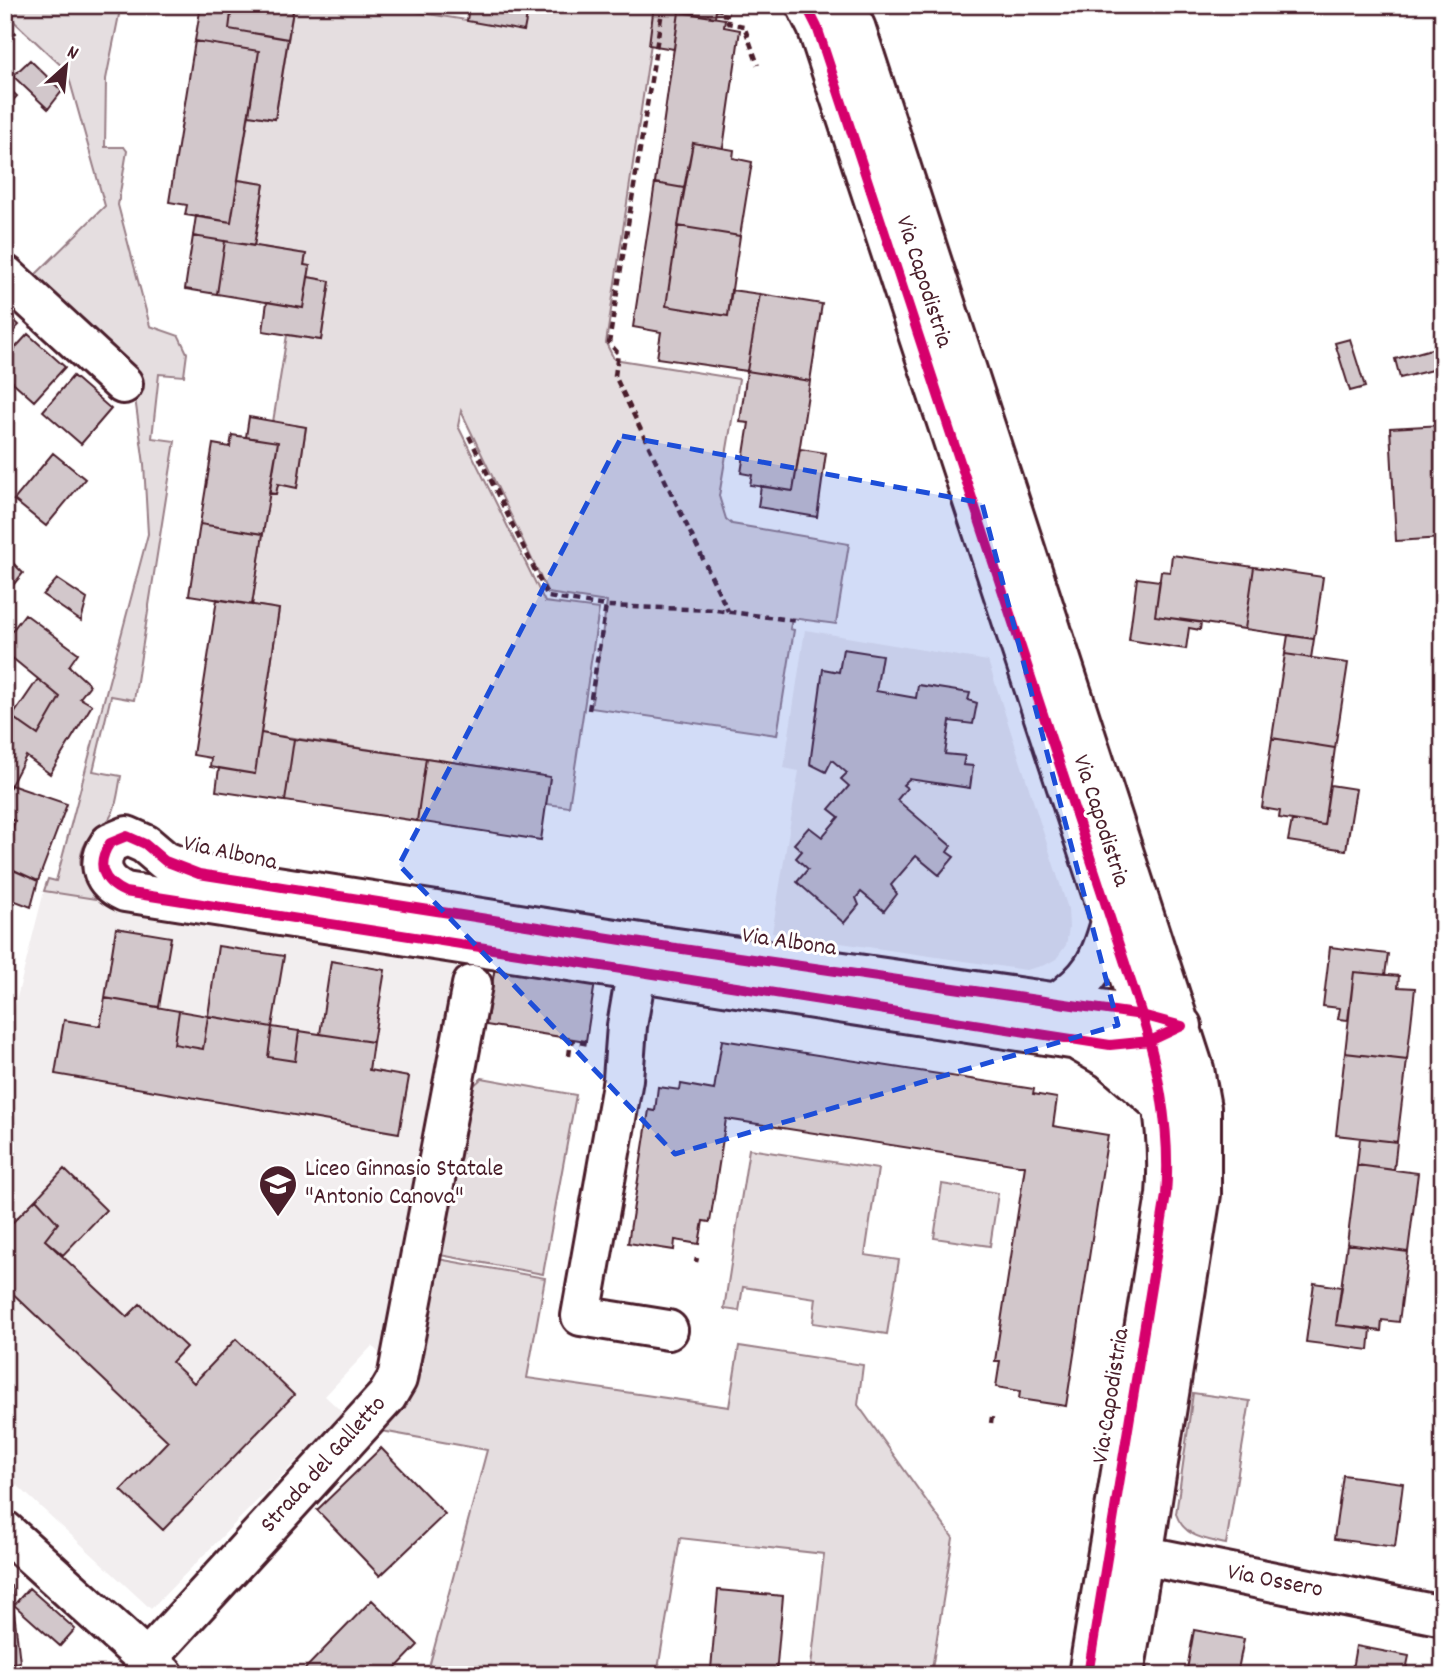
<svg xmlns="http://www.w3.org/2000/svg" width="1448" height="1680" font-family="Dekko,sans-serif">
	<rect width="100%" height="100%" fill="#fff"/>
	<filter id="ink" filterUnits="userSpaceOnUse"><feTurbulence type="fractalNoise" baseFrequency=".0143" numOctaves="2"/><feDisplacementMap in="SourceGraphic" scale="14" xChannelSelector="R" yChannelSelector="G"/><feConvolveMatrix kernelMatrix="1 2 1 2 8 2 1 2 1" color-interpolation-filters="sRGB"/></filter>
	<g filter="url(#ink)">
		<path fill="#f2eeef" d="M805,630L988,661L1068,909L1069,928L1066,945L1056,959L1045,965L1026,970L772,933L799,771L784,768Z
			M44,891L461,955L393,1367L372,1346L325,1396L343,1413L151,1609L5,1474V1045Z"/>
		<path fill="#e5dee0" stroke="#987e86" stroke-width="2" d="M5,5H121L106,79L105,147H124L127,151L118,205L150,326L179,336L187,353L184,376L159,374L152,438L175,441L134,700L111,696L93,771L121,776C118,790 117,807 109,819C102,828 91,832 86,842C65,881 107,893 134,905L44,891L48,879L56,881L148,534L144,464L133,383L27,283L105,206L67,71L5,13Z
			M294,5H372L523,29L527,5H626L656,10L606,343L614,359L739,379L719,496L726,519L732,524L849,544L836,624L792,618L790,629L794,630L777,735L591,708L607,602L548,593L461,411L458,426L545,602L599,609L569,807L546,804L550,777L261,733L279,609L252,605L269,493L276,494L278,484L297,487L306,427L273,422L287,335L321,340L330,281L308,277L310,266L304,265L306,254L254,246L264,184L238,180L249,115L275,119Z
			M482,1078L576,1095L543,1274L440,1255L472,1087Z
			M749,1149L878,1169L865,1255L899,1260L887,1334L813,1323L816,1298L743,1287L739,1311L724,1309Z
			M942,1184L998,1193L990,1246L934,1238Z
			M438,1259L545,1278L527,1378L729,1407L739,1346L863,1365L858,1405L953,1538L931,1675H810L824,1554L680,1538L657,1675H427L487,1450L382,1431L399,1414L406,1395Z
			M1193,1393L1250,1401L1226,1544C1205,1539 1184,1537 1176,1514Z"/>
		<path fill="#d2c7cb" stroke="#4a1f2b" stroke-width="2" d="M201,5L232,6L229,29L288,39L275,119L249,115L259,51L195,41Z
			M294,5L288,39L229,29L232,5Z
			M469,5H529L524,31L467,21Z
			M654,5H717L715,17L679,12L674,49L649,45Z
			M679,12L725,19L724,27L740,30L723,148L693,143L684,188L655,183Z
			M5,23L16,33L5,46Z
			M195,41L259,51L231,222L185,215L187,205L169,202Z
			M30,60L62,91L48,109L13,76Z
			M5,85L17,96L5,109Z
			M693,143L734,150L733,158L752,162L740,236L678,226Z
			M238,180L264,184L254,246L193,236L196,216L231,222Z
			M655,183L684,188L666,306L728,316L731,290L760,294L747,371L657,358L661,332L633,327Z
			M678,226L740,236L728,316L666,306Z
			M193,236L225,241L217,294L185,289Z
			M225,241L306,254L304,265L310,266L303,308L217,294Z
			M308,277L330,281L321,340L263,331L267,302L303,308Z
			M760,294L822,304L810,381L747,371Z
			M5,312L19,325L5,339Z
			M28,334L65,367L34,401L5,375V359Z
			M1350,339L1365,387L1350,391L1335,343Z
			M1435,348L1440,368L1400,378L1395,359Z
			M747,371L810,381L793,491L750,485L752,475L741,473L749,423L740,422Z
			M73,376L111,409L81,444L43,411Z
			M249,417L306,427L297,488L278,484L276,494L269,493L278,442L246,437Z
			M1443,425V538L1396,541L1390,428Z
			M232,435L278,442L263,534L200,524L213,444L230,447Z
			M800,449L826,453L817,517L758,507L761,486L793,491Z
			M53,453L85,479L46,526L14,500Z
			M200,524L263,534L252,605L189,595Z
			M1172,555L1254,567L1245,629L1155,616L1161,571L1170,572Z
			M9,559L23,573L5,595V563Z
			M1254,567L1323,577L1314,639L1245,629Z
			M1137,578L1160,581L1155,616L1201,622L1200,630L1189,628L1186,649L1129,640Z
			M57,579L87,599L81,621L43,595Z
			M1443,588V675L1437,589Z
			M217,599L279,609L255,774L210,767L211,758L193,755Z
			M25,614L78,653L69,666L90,685L80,698L92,705L50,774L26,756L10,787L5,783V719L9,722L12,717L38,735L60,697L5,652V640Z
			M1288,635L1314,639L1311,658L1285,654Z
			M843,649L882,655L876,691L916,698L918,685L970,693L968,700L977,703L973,724L950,721L945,754L965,756L963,765L973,766L970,788L909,779L903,785L907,788L897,800L951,846L947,852L954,857L939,875L916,856L891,885L897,894L884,911L861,892L856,898L859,905L844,923L797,882L808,869L796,858L802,851L794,844L809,827L822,837L839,817L829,809L849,786L841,779L847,773L832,760L826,772L810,764L823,669L839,672Z
			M1285,654L1348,663L1335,748L1272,738Z
			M38,679L60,697L38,735L12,717Z
			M261,733L294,739L285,801L216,791L219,768L255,774Z
			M1272,738L1335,748L1324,825L1279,818L1280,811L1262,808Z
			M294,739L426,758L417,821L285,801Z
			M426,758L550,777L541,840L417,821Z
			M5,783L67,804L38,881L5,866V853L15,821L5,818Z
			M1330,785L1356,789L1346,850L1288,841L1292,820L1324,825Z
			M13,870L38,881L31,907L5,897Z
			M116,928L171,937L159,1007L105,998Z
			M218,946L284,956L272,1027L208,1016Z
			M1330,947L1388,954L1385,975L1354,972L1348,1020L1338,1019L1340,1008L1323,1006Z
			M331,961L385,970L373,1042L320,1034Z
			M495,966L595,982L586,1041L486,1025Z
			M1354,972L1399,976L1398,987L1415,988L1407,1060L1345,1053Z
			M105,998L179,1011L174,1044L203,1049L208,1016L272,1027L268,1057L295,1061L299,1031L373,1042L369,1070L409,1077L399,1133L55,1074L64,1020L100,1026Z
			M179,1011L208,1016L203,1049L174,1044Z
			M272,1027L299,1031L295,1061L268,1057Z
			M722,1040L1034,1089L1033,1094L1057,1098L1053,1126L1108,1135L1066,1406L1019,1399L1020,1391L996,1387L1000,1361H995L1025,1166L726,1119L710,1222L703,1221L699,1244L675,1240L674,1250L628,1243L649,1110L655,1111L658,1087L680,1090L681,1084L714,1090Z
			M1345,1053L1407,1060L1397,1142L1336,1135Z
			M1360,1138L1397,1142L1394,1170L1357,1165Z
			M1357,1165L1418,1173L1408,1252L1347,1244Z
			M64,1169L106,1210L63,1255L45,1240L58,1223L36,1199Z
			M36,1199L58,1223L45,1240L127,1317L140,1304L186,1347L172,1362L194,1383L236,1339L294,1395L163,1530L121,1490L168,1441L5,1286V1230Z
			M1347,1244L1408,1252L1399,1322L1382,1320L1381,1331L1336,1325Z
			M1314,1283L1342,1287L1336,1325L1371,1329L1369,1350L1306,1342Z
			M381,1448L445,1514L380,1576L317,1510Z
			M1343,1475L1403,1483L1395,1547L1334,1539Z
			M5,1586H11L20,1662L5,1664Z
			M29,1588L75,1629L60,1646L14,1605Z
			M718,1590L783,1596L776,1675L711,1669Z
			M372,1600L418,1645L389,1675H299Z
			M1194,1630L1244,1639L1237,1675H1186Z
			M1356,1646L1409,1656L1405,1675H1351Z
			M711,1669L772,1675H710Z"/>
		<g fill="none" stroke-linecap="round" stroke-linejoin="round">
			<defs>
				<path id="minor" d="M806,5L817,27L1142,1015C1160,1074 1171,1134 1166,1195L1088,1675
					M845,5L856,29L1194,1069L1201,1108V1194L1124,1675
					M5,275L123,384
					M127,836L145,844L165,861L199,874L641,943L1142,1015L1182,1026L1150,1041L1110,1045L125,892C103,882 95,865 110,843Z
					M641,945L627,1026L623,1079L581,1316L668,1330
					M1056,1003C1091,979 1100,962 1111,922
					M1081,1043L1109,1059L1163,1106
					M5,1531L164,1675
					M1117,1550L1443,1616
					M147,1659L387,1396L397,1379L472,985"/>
			</defs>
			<use href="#minor" stroke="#4a1f2b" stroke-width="44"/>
			<path stroke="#4a1f2b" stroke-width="4.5" stroke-dasharray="7 5" stroke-linecap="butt" d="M663,5L609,343L618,353L615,376L728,611
				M720,5L719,14L729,15L728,23L744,26L758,65
				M469,436L548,597L606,606
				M589,710L606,606L716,610L798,621
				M569,1056L571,1041L590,1044
				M696,1262L697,1258
				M991,1423L992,1417"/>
			<use href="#minor" stroke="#fff" stroke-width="38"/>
			<defs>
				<path id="cycleway" d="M806,5L817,27L1142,1015C1160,1074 1171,1134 1166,1195L1088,1675
					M127,836L145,844L165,861L199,874L641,943L1142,1015L1182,1026L1150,1041L1110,1045L125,892C103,882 95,865 110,843Z"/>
			</defs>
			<use href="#cycleway" stroke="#fff" stroke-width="15"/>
			<use href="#cycleway" stroke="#d6006c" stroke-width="10"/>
		</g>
	</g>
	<path fill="#1d4ed8" fill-opacity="0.2" stroke="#1d4ed8" stroke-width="5" stroke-dasharray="14 9" stroke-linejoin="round" d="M622,436L982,503L1118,1025L675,1154L399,865Z"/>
	<defs>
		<symbol id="school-pin" viewBox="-11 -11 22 30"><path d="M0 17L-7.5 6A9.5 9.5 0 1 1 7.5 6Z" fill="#4a1f2b" stroke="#fff"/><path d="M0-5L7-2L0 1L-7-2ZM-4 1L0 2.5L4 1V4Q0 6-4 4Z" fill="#fff"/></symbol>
	</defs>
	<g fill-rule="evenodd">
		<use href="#school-pin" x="256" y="1162" width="44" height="60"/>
	</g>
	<g text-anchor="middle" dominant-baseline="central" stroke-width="6" stroke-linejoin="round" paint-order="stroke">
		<g font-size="24" fill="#4a1f2b" stroke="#fff">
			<text transform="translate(923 282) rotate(72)">Via Capodistria</text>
			<text transform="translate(1100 821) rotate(72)">Via Capodistria</text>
			<text transform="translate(230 854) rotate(12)">Via Albona</text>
			<text transform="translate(789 943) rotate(8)">Via Albona</text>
			<text transform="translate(1112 1396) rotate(-81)">Via Capodistria</text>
			<text transform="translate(324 1465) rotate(-48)">Strada del Galletto</text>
			<text transform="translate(1275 1582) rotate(11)">Via Ossero</text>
		</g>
		<g font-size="24" fill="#4a1f2b" stroke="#fff" text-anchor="start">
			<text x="305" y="1170">Liceo Ginnasio Statale<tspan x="305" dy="28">"Antonio Canova"</tspan></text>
		</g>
	</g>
	<rect width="1448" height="1680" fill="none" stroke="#fff" stroke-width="28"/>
	<rect x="14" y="14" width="1420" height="1652" fill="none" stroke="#4a1f2b" stroke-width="2.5" filter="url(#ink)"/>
	<g transform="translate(66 66) rotate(27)" stroke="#ffffff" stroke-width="5" paint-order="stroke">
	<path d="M0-5L12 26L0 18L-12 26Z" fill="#4a1f2b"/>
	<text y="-10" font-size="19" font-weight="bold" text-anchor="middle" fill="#4a1f2b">N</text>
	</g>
</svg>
